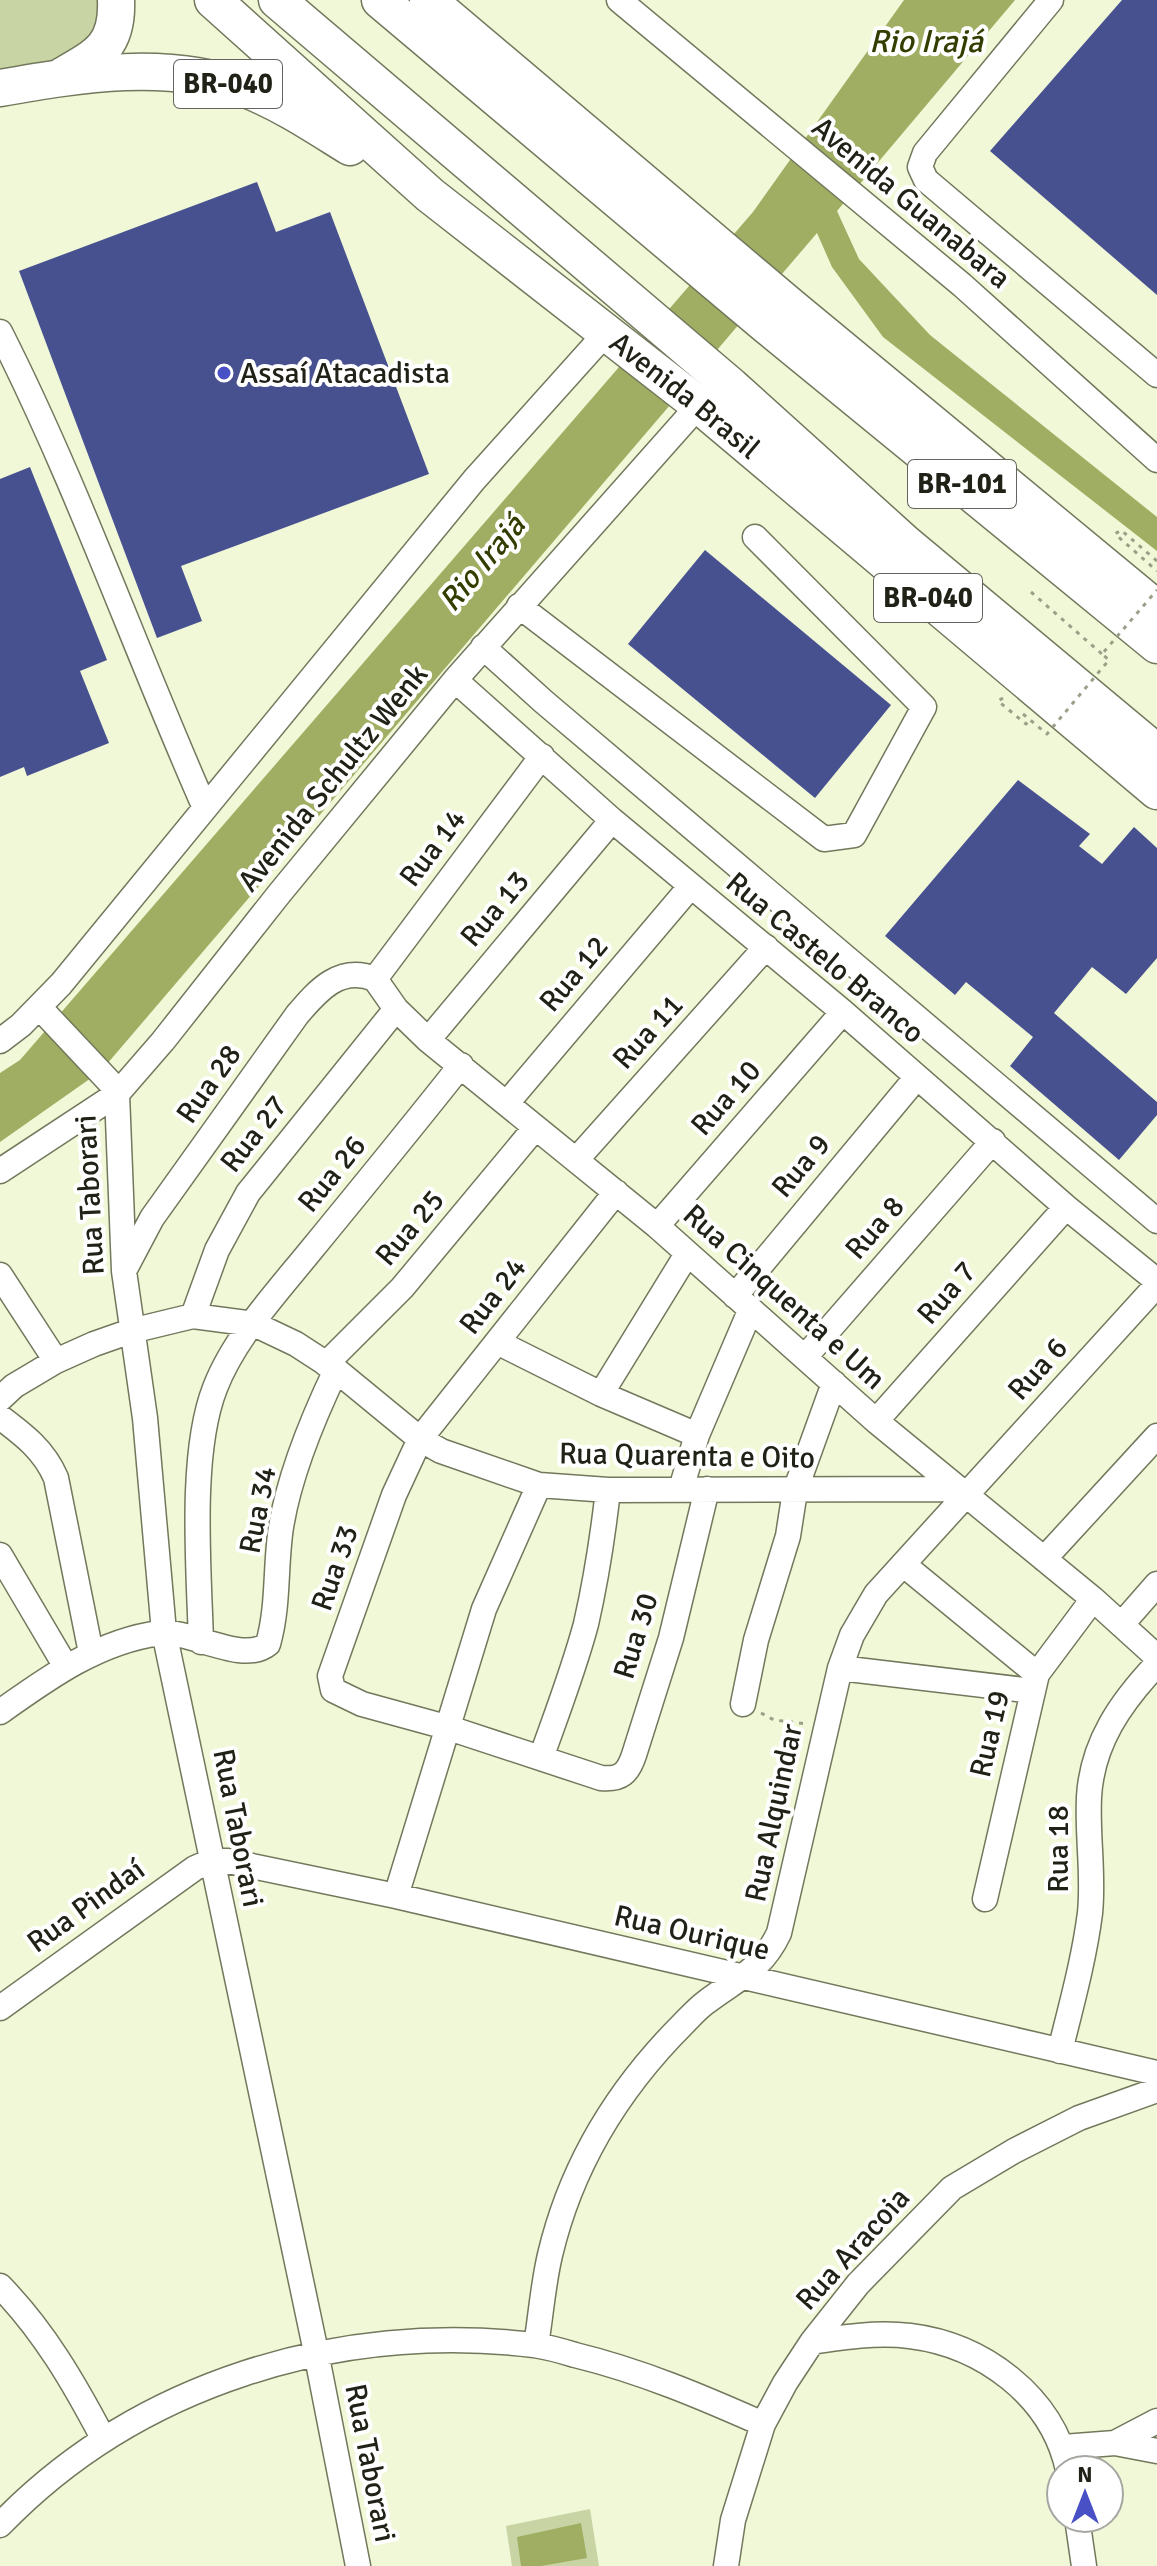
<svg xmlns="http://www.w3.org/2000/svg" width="1157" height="2566" font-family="Signika,sans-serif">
	<rect width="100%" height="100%" fill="#f0f8d8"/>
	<path fill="#c8d4a3" d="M0,0H112L90,53L0,75Z
		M590,2509L599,2566H512L506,2526Z"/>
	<path fill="#9fae62" d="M904,0H1015L837,211L859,259L930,335L1157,517V551L883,337L832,267L817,233L101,1071L0,1142V1073L20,1060L753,212Z
		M581,2523L587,2558L541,2566H521L517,2537Z"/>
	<path fill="#48518f" d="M1122,0H1157V295L990,151Z
		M257,182L276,232L330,212L429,474L181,566L202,621L157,638L19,271Z
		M30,467L107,660L80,671L109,743L27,776L24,767L0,777V479Z
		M705,550L891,705L815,798L628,644Z
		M1018,780L1090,834L1079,846L1102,864L1134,827L1157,848V958L1126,994L1092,967L1054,1013L1157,1102V1115L1119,1160L1010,1066L1033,1037L966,982L955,995L885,936Z"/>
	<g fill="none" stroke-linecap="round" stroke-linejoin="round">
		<defs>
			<path id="minor" d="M619,0L962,285L1157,460
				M1051,0L925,153L920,167L926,180L1157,375
				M0,332C78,486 135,650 205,808
				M519,606L824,839L854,835L924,707L755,537
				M483,647L544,702L1157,1221
				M455,680L612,820L843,1012L1066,1207L1157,1281
				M375,979L396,1009L428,1040L657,1226L876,1421L1093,1599L1157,1657
				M375,979L542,756
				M39,1007L119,1092
				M428,1040L612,820
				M0,1041L21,1025L61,984L474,480L605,334
				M117,1094L124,1271L145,1418L164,1632L316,2352L358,2566
				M507,1103L690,887
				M577,1159L766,947
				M0,1171L117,1094L163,1041L279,894L455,680L699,405
				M616,1192L420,1439L394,1495L330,1676L333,1690L362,1704L446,1727L601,1778C621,1780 628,1773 634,1755L671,1638L707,1489
				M657,1226L843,1012
				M125,1269L152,1218L297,1015C318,990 340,965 375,979
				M0,1275L56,1361
				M735,1296L917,1077
				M193,1316L217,1250L248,1193L396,1009
				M497,1342L601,1394L697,1435
				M805,1357L993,1141
				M326,1364L402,1288L535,1128
				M601,1394L687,1254
				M0,1399L14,1386L56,1361L94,1344L131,1331L193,1316L254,1324L296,1344L336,1370L420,1439L441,1451L539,1485L608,1490L959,1489
				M0,1417C24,1435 44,1450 56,1478L91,1653
				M876,1421L1066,1207
				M681,1489L697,1435L750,1311
				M0,1555L66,1667
				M1044,1559L1157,1436
				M904,1565L1037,1674
				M1122,1624L1157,1584
				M201,1642C199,1570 189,1454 215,1388C234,1338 278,1291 312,1249C362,1188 412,1127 461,1065
				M840,1668L1033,1691
				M743,1704L756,1640L788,1536L795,1491L834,1383
				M0,1712C49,1677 99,1641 160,1633C189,1629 242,1665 268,1644C279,1605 275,1566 281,1527C289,1477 314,1416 336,1370
				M541,1758C557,1713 574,1669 586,1624C596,1580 603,1535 608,1490
				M396,1896L484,1609L539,1485
				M985,1899L1037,1674L1093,1599
				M0,2008L195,1868L211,1861H228L396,1896L1157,2073
				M1060,2051C1071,2006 1084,1960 1090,1913C1094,1874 1087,1836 1089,1797C1092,1743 1121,1702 1157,1664
				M0,2286C44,2331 74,2383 103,2438
				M812,2342C844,2337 877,2332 910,2336C983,2345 1052,2396 1068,2470
				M536,2345C541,2315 543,2284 550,2255C571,2166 619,2088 683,2024C690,2017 697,2009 705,2003C736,1979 761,1971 779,1933L840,1668L852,1635L876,1594L1157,1285
				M1115,2443L1157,2451
				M1063,2447L1115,2443L1157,2421
				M1077,2518L1084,2566
				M0,2525C137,2383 339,2322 534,2345C548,2347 562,2351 575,2355C641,2371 702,2397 763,2424
				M726,2566L733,2520L763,2424L785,2383L812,2342L858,2284L952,2188L1014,2151L1079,2118L1157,2090"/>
			<g id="highway">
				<path id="s1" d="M213,0L430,195L699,405L1157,791"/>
				<path d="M277,0L731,386L905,543L1157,753"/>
				<path d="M380,0L766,325L1157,645"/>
				<path d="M428,0L790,306L1157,609"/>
				<path d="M64,75C99,55 118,45 116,0"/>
				<path d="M0,88C80,74 170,59 248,90C285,105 316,126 350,147"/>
			</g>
		</defs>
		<use href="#minor" stroke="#71785c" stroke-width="27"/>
		<use href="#highway" stroke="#71785c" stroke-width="39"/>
		<path stroke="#9a9f88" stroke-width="3" stroke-dasharray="4 6" stroke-linecap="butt" d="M1157,561L1121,530L1115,534L1157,571
			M1031,592L1102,654
			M1003,698L998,701L1026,724L1030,719
			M761,1713L774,1720L807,1724"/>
		<use href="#minor" stroke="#fff" stroke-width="24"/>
		<use href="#highway" stroke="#fff" stroke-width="36"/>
		<path stroke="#9a9f88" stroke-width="3" stroke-dasharray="4 6" stroke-linecap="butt" d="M1023,714L1047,734L1109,660L1102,654L1157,590"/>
	</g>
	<circle fill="#4950c5" stroke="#fff" stroke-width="3" cx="224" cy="373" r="8"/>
	<g text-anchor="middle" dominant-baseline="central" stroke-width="8" stroke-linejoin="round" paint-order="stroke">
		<g fill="#fff" stroke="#63645d" stroke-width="2">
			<rect x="174" y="60" width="108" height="48" rx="6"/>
			<rect x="908" y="460" width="108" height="48" rx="6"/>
			<rect x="874" y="574" width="108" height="48" rx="6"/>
		</g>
		<g font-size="28" font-weight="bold" fill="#202217">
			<text x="228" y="84">BR-040</text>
			<text x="962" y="484">BR-101</text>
			<text x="928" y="598">BR-040</text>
		</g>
		<g font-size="30" fill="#202217" stroke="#fff">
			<text transform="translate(911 203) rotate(40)">Avenida Guanabara</text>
			<text stroke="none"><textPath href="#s1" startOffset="616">Avenida Brasil</textPath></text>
			<text transform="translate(333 778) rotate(-51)">Avenida Schultz Wenk</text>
			<text transform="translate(433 848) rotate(-53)">Rua 14</text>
			<text transform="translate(495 909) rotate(-50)">Rua 13</text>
			<text transform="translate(825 958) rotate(40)">Rua Castelo Branco</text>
			<text transform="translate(574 974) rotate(-50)">Rua 12</text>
			<text transform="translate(648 1032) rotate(-48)">Rua 11</text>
			<text transform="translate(209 1084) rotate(-55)">Rua 28</text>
			<text transform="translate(726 1098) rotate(-49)">Rua 10</text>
			<text transform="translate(254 1134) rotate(-52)">Rua 27</text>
			<text transform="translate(801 1166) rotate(-50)">Rua 9</text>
			<text transform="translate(332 1174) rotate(-51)">Rua 26</text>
			<text transform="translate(90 1195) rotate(-93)">Rua Taborari</text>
			<text transform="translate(410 1228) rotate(-50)">Rua 25</text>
			<text transform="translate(875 1228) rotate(-49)">Rua 8</text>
			<text transform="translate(947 1293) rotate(-49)">Rua 7</text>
			<text transform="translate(493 1296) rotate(-52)">Rua 24</text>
			<text transform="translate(784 1297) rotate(42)">Rua Cinquenta e Um</text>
			<text transform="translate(1038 1369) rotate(-48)">Rua 6</text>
			<text transform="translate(687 1456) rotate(1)">Rua Quarenta e Oito</text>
			<text transform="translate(258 1510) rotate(-79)">Rua 34</text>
			<text transform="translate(335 1568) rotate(-71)">Rua 33</text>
			<text transform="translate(636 1636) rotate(-73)">Rua 30</text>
			<text transform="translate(990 1734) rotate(-77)">Rua 19</text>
			<text transform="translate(774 1813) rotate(-78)">Rua Alquindar</text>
			<text transform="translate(238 1828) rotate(79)">Rua Taborari</text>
			<text transform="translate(1058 1849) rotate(-90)">Rua 18</text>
			<text transform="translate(86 1906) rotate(-36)">Rua Pindaí</text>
			<text transform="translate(692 1933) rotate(13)">Rua Ourique</text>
			<text transform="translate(853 2249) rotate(-48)">Rua Aracoia</text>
			<text transform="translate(370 2463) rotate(79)">Rua Taborari</text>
		</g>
		<g font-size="30" fill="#202217" stroke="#fff" text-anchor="start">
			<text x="240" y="373">Assaí Atacadista</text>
		</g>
		<g font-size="32" font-style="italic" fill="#343d00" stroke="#fff">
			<text x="926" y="41">Rio Irajá</text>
			<text transform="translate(482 563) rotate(-50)">Rio Irajá</text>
		</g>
	</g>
	<g transform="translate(1085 2494)"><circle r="38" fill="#ffffff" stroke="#a6a7a2" stroke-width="2"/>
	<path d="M0-6L14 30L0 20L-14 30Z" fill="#4950c5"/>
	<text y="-12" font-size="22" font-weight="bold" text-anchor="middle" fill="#202217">N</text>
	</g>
</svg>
